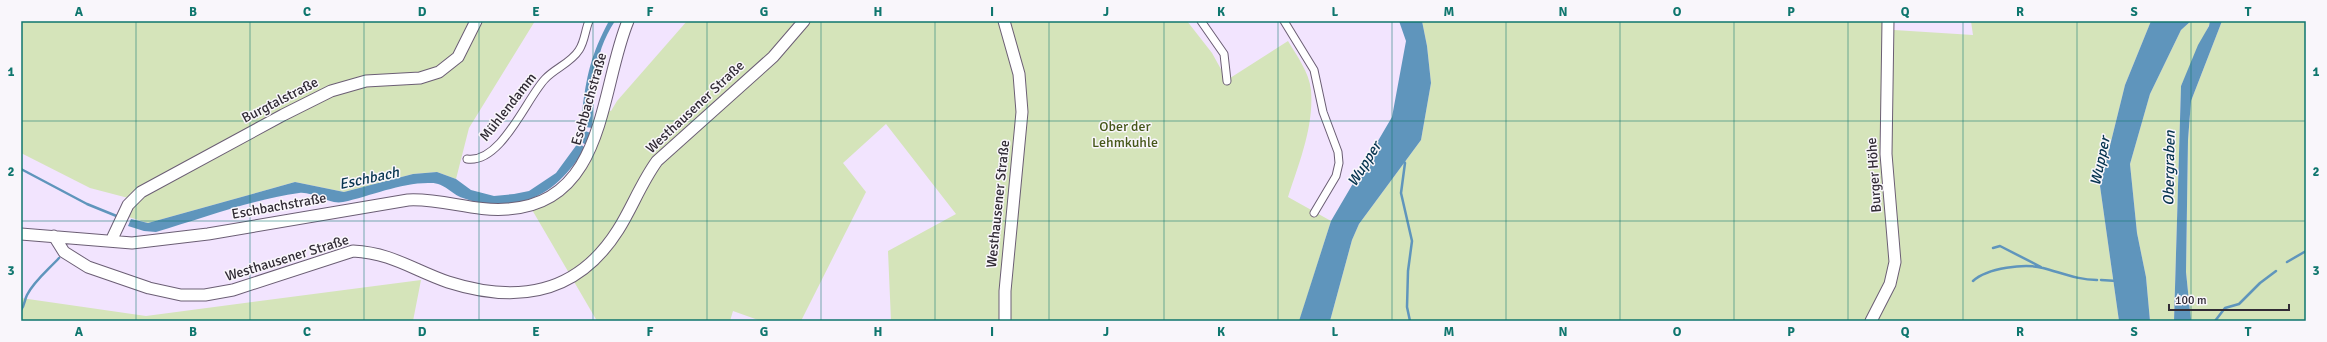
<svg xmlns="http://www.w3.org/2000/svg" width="2327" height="342" font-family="Signika,sans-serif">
	<rect width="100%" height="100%" fill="#f2e4fe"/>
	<path fill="#d5e4ba" d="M21,21H535L469,128L456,179L437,172L413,174L344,192L295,182L148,223L122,215L132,199L90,188L21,153Z
		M687,21H1187L1212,53L1227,80L1288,41C1297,56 1309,72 1311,90C1314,127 1299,163 1288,197L1331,221L1300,319L1299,321H891L888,251L956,214L886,124L843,163L866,192L801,321H761L733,311L730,321H597L531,208C544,200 560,194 572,184C595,167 600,137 607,110L611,111L617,101Z
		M1422,21H1894V30L1973,35L1971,21H2151L2125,85L2100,186L2119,321H1330L1352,240L1359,224L1421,140L1431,83L1427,46Z
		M2191,21H2210V23L2181,86L2174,321H2150L2146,277L2137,233L2130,164L2150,94L2181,30Z
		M2222,21H2306V321H2191L2186,272L2188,140L2191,101Z
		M421,280L413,321H21V298L146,316Z"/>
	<path fill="#5f95bc" d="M609,21H615C591,58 595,87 592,128L586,127V121L582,114C586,77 591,54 609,21Z
		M1399,21H1422L1427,46L1431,83L1421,140L1359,224L1352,240L1330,321H1299L1331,221L1392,117L1406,41Z
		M2151,21H2191L2181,30L2150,94L2130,164L2137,233L2146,277L2150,321H2119L2100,186L2125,85Z
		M2210,21H2222L2191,101L2188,140L2186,272L2191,321H2174L2181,86L2198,45L2209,26Z
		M585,131L591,133L586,145L580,141Z
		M578,143L586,148C570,171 552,194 523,201C504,206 481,205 463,198C451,194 445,183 431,183C402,182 371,196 343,202C328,205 313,191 299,193C250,200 203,218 156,232L144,231L128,226L131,219L148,223L295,182L344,192L413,174L437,172L456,179L471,190L494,196L514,194L529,191L556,173Z"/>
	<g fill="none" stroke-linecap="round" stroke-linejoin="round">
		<path stroke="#5f95bc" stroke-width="2.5" d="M1403,161L1405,163L1401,193L1412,241L1408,271L1407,307L1410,321
			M21,169L87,204L119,217
			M1993,248L2000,246L2041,267
			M2287,262L2306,251
			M2101,280L2117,281
			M1973,281C1987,268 2025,263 2043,268C2062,273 2078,280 2097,280
			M21,310C25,305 24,301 27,295C34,281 48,270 59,258
			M2215,321L2225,308L2239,304L2260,283L2276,271"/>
		<defs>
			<path id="minor" d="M1201,21L1224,54L1227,81
				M1284,21L1314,70L1323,112L1338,152L1339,163L1336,176L1314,213
				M467,159C501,164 526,99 545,79C555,68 571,63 579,50C585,41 585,30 589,21"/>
			<path id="secondary" d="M1004,21L1019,74L1022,112L1005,291V321
				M21,234L132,243L208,234L408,200C442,198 474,212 508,209C606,203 600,88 628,21
				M54,236L64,252L88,267L149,288L181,295H205L233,290L353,251C392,253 413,270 448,282C517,304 577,295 618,230C632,208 641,183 657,161L773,57L804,21
				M111,241L128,205L141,192L283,115L331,91L366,81L420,78L439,72L458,57L476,21
				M1871,321L1890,284L1895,262L1886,154L1888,21"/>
		</defs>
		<use href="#minor" stroke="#6b5e74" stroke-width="9"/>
		<use href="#secondary" stroke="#6b5e74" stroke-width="13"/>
		<use href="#minor" stroke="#fff" stroke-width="7"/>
		<use href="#secondary" stroke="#fff" stroke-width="11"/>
	</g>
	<path fill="none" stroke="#0f766e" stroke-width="1" stroke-opacity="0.55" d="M136,21V321M250,21V321M364,21V321M479,21V321M593,21V321M707,21V321M821,21V321M935,21V321M1049,21V321M1164,21V321M1278,21V321M1392,21V321M1506,21V321M1620,21V321M1734,21V321M1848,21V321M1963,21V321M2077,21V321M2191,21V321M21,121H2306M21,221H2306"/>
	<g text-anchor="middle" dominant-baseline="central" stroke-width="3" stroke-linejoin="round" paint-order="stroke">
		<g font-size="14" fill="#312b35" stroke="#f9f6fb">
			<text transform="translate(589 99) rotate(-74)">Eschbachstraße</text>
			<text transform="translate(280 100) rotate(-27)">Burgtalstraße</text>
			<text transform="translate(508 107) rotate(-52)">Mühlendamm</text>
			<text transform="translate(695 107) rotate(-43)">Westhausener Straße</text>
			<text transform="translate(1874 175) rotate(-94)">Burger Höhe</text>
			<text transform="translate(998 204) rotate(-84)">Westhausener Straße</text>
			<text transform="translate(279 206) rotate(-10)">Eschbachstraße</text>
			<text transform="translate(287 258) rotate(-17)">Westhausener Straße</text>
		</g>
		<g font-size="14" fill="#465719" stroke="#f9f6fb">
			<text x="1125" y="126">Ober der<tspan x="1125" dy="16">Lehmkuhle</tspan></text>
		</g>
		<g font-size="15" font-style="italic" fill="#06344f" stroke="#f9f6fb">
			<text transform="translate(2100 161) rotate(-78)">Wupper</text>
			<text transform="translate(1364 164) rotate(-58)">Wupper</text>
			<text transform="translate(2169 168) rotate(-89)">Obergraben</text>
			<text transform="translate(369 178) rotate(-12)">Eschbach</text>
		</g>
	</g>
	<rect width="2327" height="342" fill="none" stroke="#f9f6fb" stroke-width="44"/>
	<path d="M2169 304v6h120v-6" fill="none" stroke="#312b35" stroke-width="2"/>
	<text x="2175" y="304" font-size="12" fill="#312b35" stroke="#f9f6fb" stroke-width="3" paint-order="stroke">100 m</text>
	<rect x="22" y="22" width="2283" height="298" fill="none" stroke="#0f766e" stroke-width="1.5"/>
	<g font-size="13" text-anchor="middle" font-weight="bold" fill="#0f766e">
		<text x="79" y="16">A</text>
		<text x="193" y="16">B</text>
		<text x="307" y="16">C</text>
		<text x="422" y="16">D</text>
		<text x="536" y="16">E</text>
		<text x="650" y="16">F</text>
		<text x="764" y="16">G</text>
		<text x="878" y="16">H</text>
		<text x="992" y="16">I</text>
		<text x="1106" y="16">J</text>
		<text x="1221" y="16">K</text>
		<text x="1335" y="16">L</text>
		<text x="1449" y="16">M</text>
		<text x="1563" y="16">N</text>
		<text x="1677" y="16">O</text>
		<text x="1791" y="16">P</text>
		<text x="1905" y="16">Q</text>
		<text x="2020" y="16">R</text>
		<text x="2134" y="16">S</text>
		<text x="2248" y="16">T</text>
		<text x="11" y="76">1</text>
		<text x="2316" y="76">1</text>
		<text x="11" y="176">2</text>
		<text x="2316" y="176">2</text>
		<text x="11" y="275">3</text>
		<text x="2316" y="275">3</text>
		<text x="79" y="336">A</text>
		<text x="193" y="336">B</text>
		<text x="307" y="336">C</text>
		<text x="422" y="336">D</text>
		<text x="536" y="336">E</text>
		<text x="650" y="336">F</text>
		<text x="764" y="336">G</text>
		<text x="878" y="336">H</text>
		<text x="992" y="336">I</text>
		<text x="1106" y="336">J</text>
		<text x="1221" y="336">K</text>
		<text x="1335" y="336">L</text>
		<text x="1449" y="336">M</text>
		<text x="1563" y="336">N</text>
		<text x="1677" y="336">O</text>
		<text x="1791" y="336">P</text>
		<text x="1905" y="336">Q</text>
		<text x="2020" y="336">R</text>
		<text x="2134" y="336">S</text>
		<text x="2248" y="336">T</text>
	</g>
</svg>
